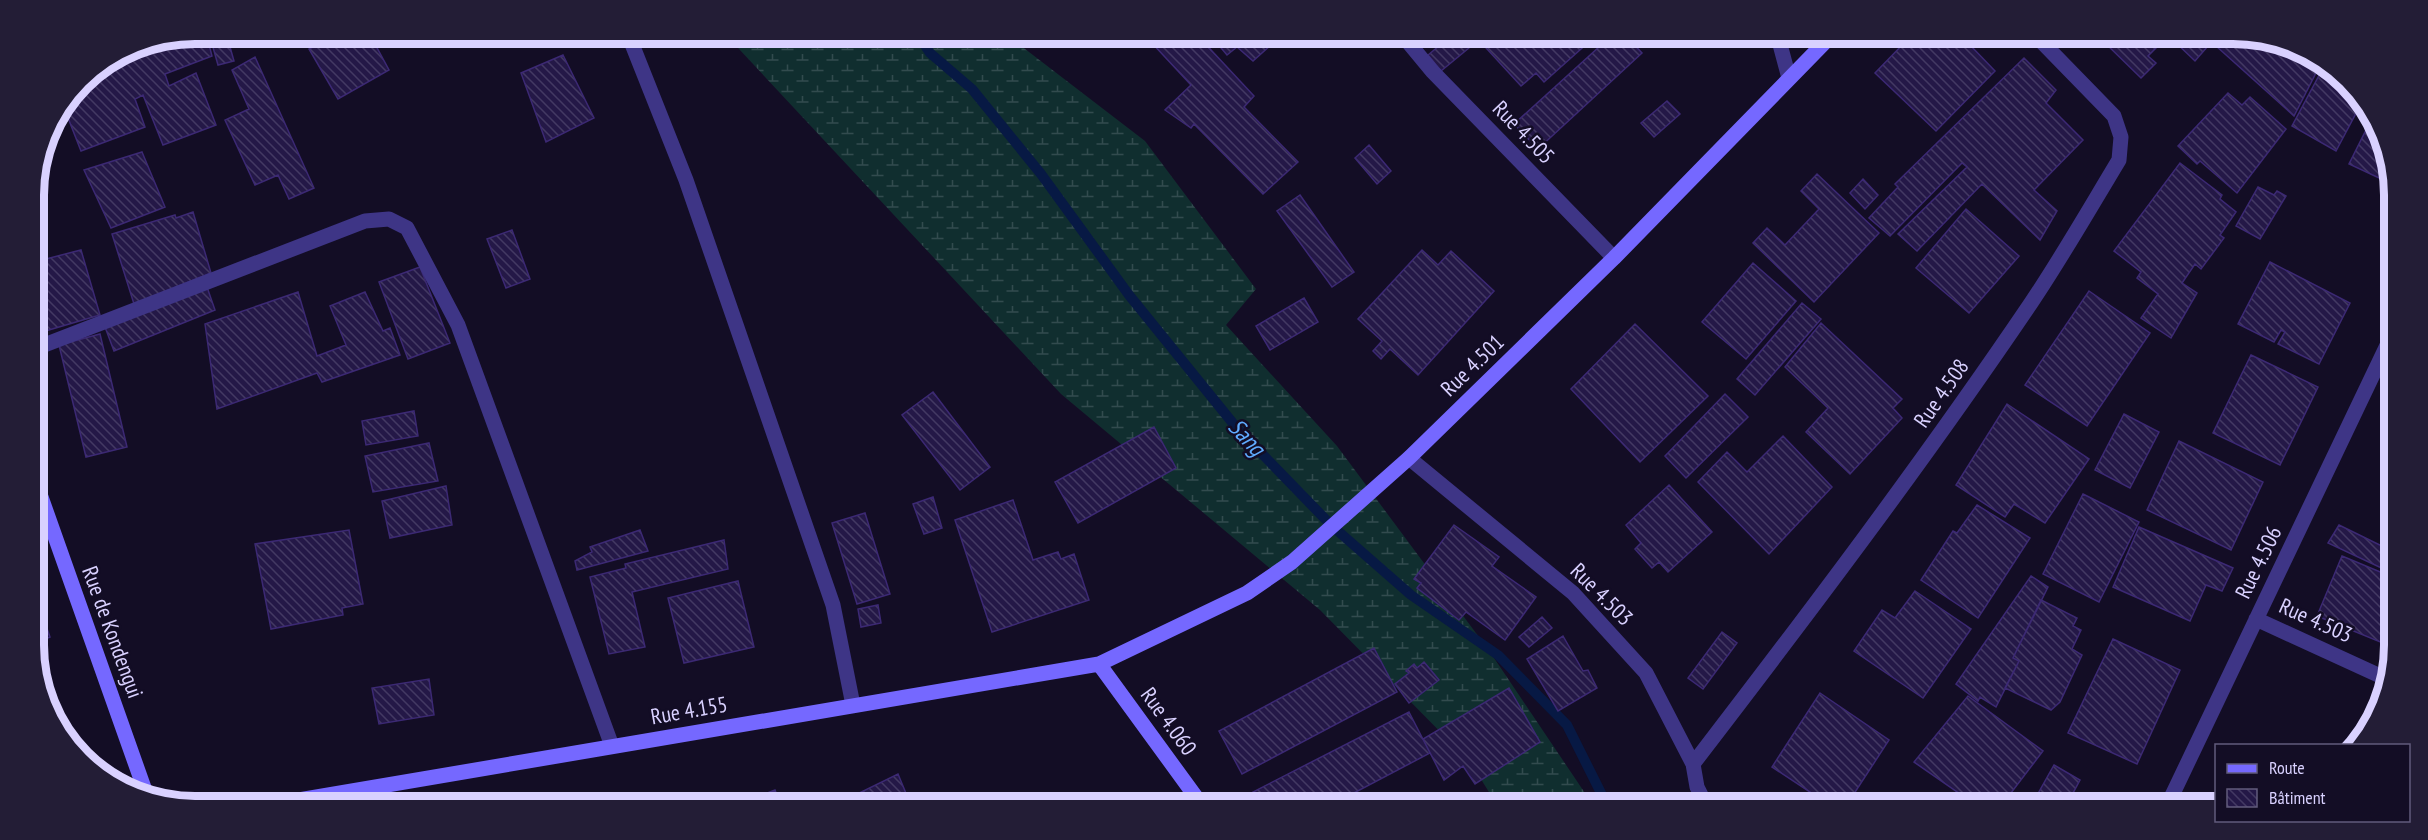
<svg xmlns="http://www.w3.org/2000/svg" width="2428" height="840" font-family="'PT Sans Narrow',sans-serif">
	<defs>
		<pattern id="wetland-marsh" width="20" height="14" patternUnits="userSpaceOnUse" patternTransform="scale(1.5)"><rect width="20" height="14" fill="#102e2f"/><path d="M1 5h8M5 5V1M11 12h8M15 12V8" fill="none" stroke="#324b4e"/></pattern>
		<pattern id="building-back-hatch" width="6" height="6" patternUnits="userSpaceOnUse" patternTransform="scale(1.5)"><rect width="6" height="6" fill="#241847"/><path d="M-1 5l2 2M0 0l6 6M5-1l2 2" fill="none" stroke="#433963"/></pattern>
	</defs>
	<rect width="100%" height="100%" fill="#130d25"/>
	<path fill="url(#wetland-marsh)" d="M725,34L1007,35L1145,141L1256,289L1226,325L1337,446L1490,652L1593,805H1497L1471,763L1320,610L1061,394Z"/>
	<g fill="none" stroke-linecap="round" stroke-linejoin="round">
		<path stroke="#071944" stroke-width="10" d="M918,35L930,53L972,89L1041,174L1129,295L1236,427L1331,525L1411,595L1498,655L1567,725L1607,805"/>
	</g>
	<path fill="url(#building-back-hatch)" stroke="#3c2974" stroke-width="1.5" d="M194,33H206L212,56L165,74L169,86L196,73L216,125L163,145L143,95L135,99L145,127L81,151L63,105L80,80L133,45Z
		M209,33H226L234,61L218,65Z
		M244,33H264L248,42Z
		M339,33H369L389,70L338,99L309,49Z
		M1157,36H1198L1254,96L1244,107L1298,162L1263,194L1194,124L1191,128L1165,110L1191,85L1151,42Z
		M1211,36H1281L1253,61L1237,47L1227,55Z
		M1451,36H1460L1469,48L1441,71L1428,55Z
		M1476,37H1586L1590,41L1544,82L1536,73L1521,86Z
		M1610,37H1627L1642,53L1538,149L1514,124Z
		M1909,38H1970L1974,41L1969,44L1995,71L1936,131L1875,73Z
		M2100,38H2166L2148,56L2156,63L2141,78Z
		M2171,38H2215L2195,61Z
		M2223,38L2276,39L2296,51L2317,71L2294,116L2216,46Z
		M563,55L594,118L546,142L521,73Z
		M255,57L314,188L289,199L278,175L255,185L225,120L249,109L232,70Z
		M2024,58L2056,90L2046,103L2083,140L2034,190L2057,211L2040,240L1982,184L1917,251L1898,234L1967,167L1962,163L1890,236L1869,218L1898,187L1895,184Z
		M2323,68L2355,88L2362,102L2336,151L2292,126Z
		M2228,93L2242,105L2250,97L2286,129L2237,193L2200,161L2197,164L2178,146Z
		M1667,101L1680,114L1654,137L1641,123Z
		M2371,120L2392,163V184L2349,164Z
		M1369,145L1391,171L1377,184L1355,158Z
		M142,152L165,207L111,228L84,170Z
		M2180,163L2222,195L2220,199L2236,212L2220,235L2224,238L2201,269L2195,264L2182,283L2197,293L2171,338L2141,318L2158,294L2137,278L2141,272L2114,251Z
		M1817,174L1879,233L1814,302L1753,243L1767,228L1785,245L1819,209L1801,191Z
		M1863,179L1878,195L1865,209L1850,193Z
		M2258,187L2274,195L2277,191L2286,196L2260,239L2236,226Z
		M1300,195L1354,272L1332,287L1277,211Z
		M1966,209L2019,256L1969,313L1916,268Z
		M193,212L211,273L134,304L112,234L175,215L176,218Z
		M512,230L530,279L506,288L487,239Z
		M81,250L100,315L42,332L34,304V262Z
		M1422,250L1438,265L1451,251L1494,291L1418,375L1390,349L1381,359L1373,351L1382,341L1358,319Z
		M2270,262L2350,303L2319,364L2278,344L2285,332L2281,330L2274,342L2238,324Z
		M1753,263L1796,301L1746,359L1702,322Z
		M420,267L450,343L408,359L379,282Z
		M207,287L215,310L114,351L105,327Z
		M2089,291L2150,333L2087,426L2025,385Z
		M298,292L317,356L346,345L330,306L365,292L383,331L390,328L400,355L322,382L317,373L217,409L205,324Z
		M1304,298L1318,322L1270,350L1256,326Z
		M1802,303L1821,319L1755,395L1737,379Z
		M1821,323L1902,399L1893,408L1902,418L1850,474L1806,432L1828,408L1785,367Z
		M1635,324L1708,396L1640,462L1571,389Z
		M100,334L127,447L86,457L59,345Z
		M2251,355L2318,387L2280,465L2213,433Z
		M933,392L990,467L960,490L902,415Z
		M1725,394L1748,417L1686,478L1665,456Z
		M2007,404L2089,459L2045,523L2014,504L2005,517L1956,485Z
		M414,411L418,436L366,445L362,421Z
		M2124,414L2159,432L2130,488L2095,470Z
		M1154,427L1176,468L1078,523L1055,482Z
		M1783,436L1832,487L1769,554L1698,482L1727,452L1747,472Z
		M2179,441L2263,482L2231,550L2147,510Z
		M429,443L438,481L373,492L365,456Z
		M1669,485L1712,532L1668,572L1659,562L1652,568L1635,549L1641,543L1626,525Z
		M446,486L452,525L390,538L382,501Z
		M2083,494L2139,522L2099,602L2043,574Z
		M933,497L942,528L924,534L913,504Z
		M1013,500L1033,560L1058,552L1061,559L1074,554L1089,600L992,632L955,520Z
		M1977,505L2030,538L1978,618L1921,580L1953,531L1957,533Z
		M865,513L890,594L857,604L832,523Z
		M1454,525L1499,557L1492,566L1536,597L1505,640L1466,612L1459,620L1417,588L1421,583L1414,579Z
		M2339,525L2390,550V572L2328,543Z
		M2139,527L2233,568L2222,591L2206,585L2190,621L2113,587Z
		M349,530L363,604L342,608L343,615L271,629L255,544Z
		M640,530L648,551L577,570L575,561L592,552L590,547Z
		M724,540L728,569L632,592L645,647L609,654L590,577L626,568L625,564Z
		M2342,556L2390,576V646L2317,616Z
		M2031,576L2048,587L2013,658L2019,661L1996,707L1980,697L1978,701L1956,684Z
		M738,581L754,647L684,663L668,598Z
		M1915,591L1971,629L1923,698L1854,651L1882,610L1895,618Z
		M2041,600L2077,618L2073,626L2081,630L2072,649L2082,655L2060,702L2051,710L2005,688L2019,661L2013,658Z
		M878,605L881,623L861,627L858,609Z
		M42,614L50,637L36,643V616Z
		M1542,617L1552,628L1529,647L1519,637Z
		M1722,632L1737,643L1703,689L1688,678Z
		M1563,636L1583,671L1588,670L1597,688L1558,711L1527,659Z
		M2113,639L2180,670L2137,764L2068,733Z
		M1374,648L1397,692L1242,774L1219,731Z
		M1424,662L1439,680L1409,703L1395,684L1409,673L1406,671L1414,664L1417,668Z
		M429,679L434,715L379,724L372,688Z
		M1509,688L1540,742L1475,784L1463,766L1444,780L1423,739Z
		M1820,693L1889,740L1846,806H1831L1772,767Z
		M1968,696L2043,751L2001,806H1985L1979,802L1976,805L1914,762Z
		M1409,712L1430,753L1333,804H1259L1253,792Z
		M2054,765L2080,780L2066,806H2031Z
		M898,774L910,803H859L855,795Z
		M775,790L780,803H742Z
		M1015,796L1030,804H998Z
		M1918,797L1930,806H1911Z"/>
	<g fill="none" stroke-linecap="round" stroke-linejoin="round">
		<path stroke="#3e3586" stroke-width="15" d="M628,34L686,180L833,605L853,705
			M1403,36L1432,71L1614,258
			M1778,37L1789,78
			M34,349L365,221L389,219L407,228L458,325L612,746
			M1409,458L1573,593L1646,673L1693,764L1697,787L1706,805
			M2256,619L2389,680
			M1693,764C1809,613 1924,461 2031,303C2062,257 2090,208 2119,160L2121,137L2114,116L2038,38
			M2167,806L2391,337"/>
		<path stroke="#7568ff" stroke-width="15" d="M35,480L148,799
			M1099,664L1201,804
			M287,802L1099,664L1247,593L1292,562L1409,458L1614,258L1830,37"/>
	</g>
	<g text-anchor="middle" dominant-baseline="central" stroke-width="5" stroke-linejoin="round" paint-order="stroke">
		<g font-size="22" fill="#d9d1ff" stroke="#130d25">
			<text transform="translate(1524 132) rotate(46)">Rue 4.505</text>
			<text transform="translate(1472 365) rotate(-44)">Rue 4.501</text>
			<text transform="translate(1941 393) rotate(-55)">Rue 4.508</text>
			<text transform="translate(2258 562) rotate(-64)">Rue 4.506</text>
			<text transform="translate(1602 594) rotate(45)">Rue 4.503</text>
			<text transform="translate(2316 620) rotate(24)">Rue 4.503</text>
			<text transform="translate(113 632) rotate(70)">Rue de Kondengui</text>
			<text transform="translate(689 710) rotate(-10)">Rue 4.155</text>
			<text transform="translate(1169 721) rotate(54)">Rue 4.060</text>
		</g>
		<g font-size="24" font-style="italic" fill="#5fabff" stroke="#130d25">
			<text transform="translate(1247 437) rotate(47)">Sang</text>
		</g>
	</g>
	<path d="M0 0H2428V840H0ZM195 44H2233A151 151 0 0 1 2384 195V645A151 151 0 0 1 2233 796H195A151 151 0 0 1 44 645V195A151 151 0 0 1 195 44Z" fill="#231d36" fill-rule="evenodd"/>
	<path fill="none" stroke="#d9d1ff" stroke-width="8" d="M195 44H2233A151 151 0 0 1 2384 195V645A151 151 0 0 1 2233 796H195A151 151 0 0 1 44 645V195A151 151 0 0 1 195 44Z"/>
	<rect x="2215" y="744" width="195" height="78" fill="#130d25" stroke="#625b7c" stroke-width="1.5"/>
	<rect x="2227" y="764" width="30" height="9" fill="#7568ff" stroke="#625b7c" stroke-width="1.5"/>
	<text x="2269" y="774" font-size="18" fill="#d9d1ff">Route</text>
	<rect x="2227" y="789" width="30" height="18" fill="url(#building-back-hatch)" stroke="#625b7c" stroke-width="1.5"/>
	<text x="2269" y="804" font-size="18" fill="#d9d1ff">Bâtiment</text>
</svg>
